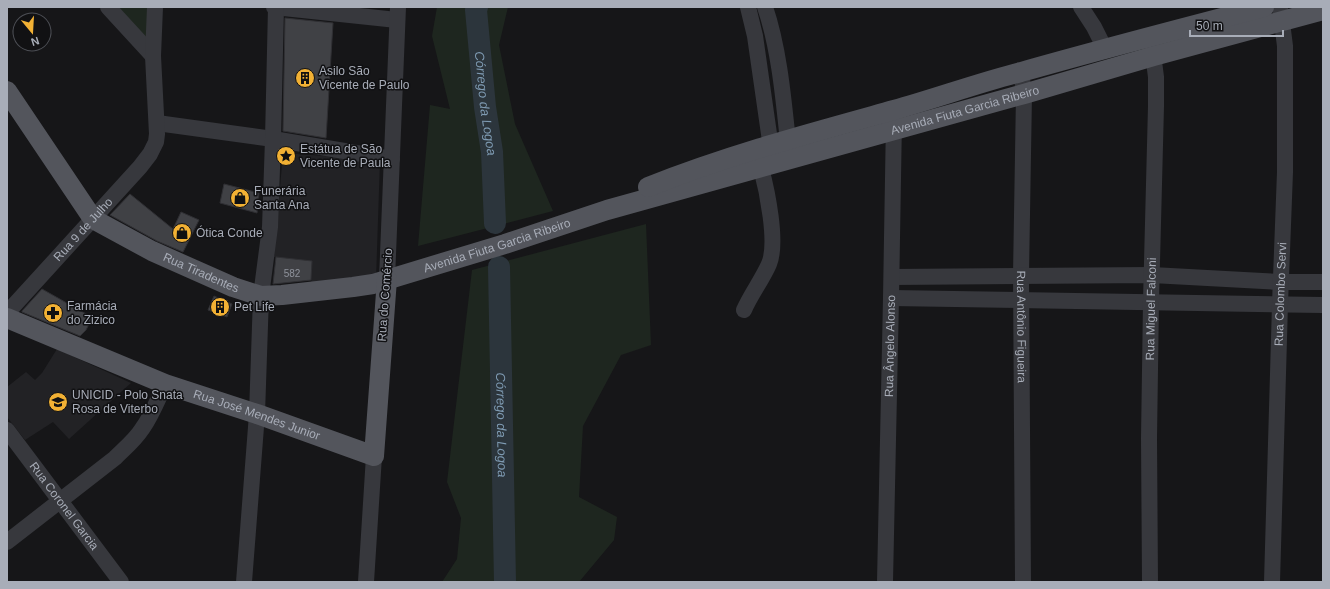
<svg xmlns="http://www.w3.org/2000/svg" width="1330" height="589" font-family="Helvetica,sans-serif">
	<rect width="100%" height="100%" fill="#161618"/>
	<path fill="#222225" d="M283,153L380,160L376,280L311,286L312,261L274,257Z
		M57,349L131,383L69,439L53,422L25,440L7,417V387L26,372L35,380L42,373Z"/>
	<path fill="#1e261f" d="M112,7L148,8V42Z
		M437,7H508L499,45L515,124L553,211L418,246L430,105L450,109L432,36Z
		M646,224L651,345L621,355L583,426L579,497L617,517L614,540L579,582H442L457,559L461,518L447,482L472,270Z"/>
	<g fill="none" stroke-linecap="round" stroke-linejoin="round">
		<g stroke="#2c353c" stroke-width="22">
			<path id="s1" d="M477,7L476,10L485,107L492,152L495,223"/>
			<path id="s2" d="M499,267L505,582"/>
		</g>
	</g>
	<path fill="#404145" stroke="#303034" d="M285,18L333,23L326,138L283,131Z
		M224,184L259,193L257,213L220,203Z
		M130,194L173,229L181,212L199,220L183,252L157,241L110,215Z
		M276,257L312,261L311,280L273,284Z
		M42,289L88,315L92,318L86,330L80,336L22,312V311Z
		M214,296L232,304L227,317L208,310Z"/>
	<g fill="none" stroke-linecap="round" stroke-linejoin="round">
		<g stroke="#37383d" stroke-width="16">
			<path d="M108,7L153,56"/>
			<path d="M274,7L397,20"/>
			<path d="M748,7L755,36L772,155"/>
			<path d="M765,7C780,51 784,105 789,151"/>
			<path d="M1081,7L1094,27L1105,49"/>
			<path id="s3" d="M1021,71L1024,94L1021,275L1023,582"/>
			<path d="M157,123L273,139L392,159"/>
			<path d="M892,277L1152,275L1281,282H1323"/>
			<path d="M387,279L398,7"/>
			<path d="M891,298L1323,305"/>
			<path d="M744,310C751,294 762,280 769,264C778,243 767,190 761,168"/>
			<path id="s4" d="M7,313L140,167L150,154L156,142L157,134L153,56L155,7"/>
			<path id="s5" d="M7,430L121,582"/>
			<path d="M7,542L115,458C124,449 135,440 142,429C152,415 158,399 165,384"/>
			<path d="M244,582L257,414L261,296L270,227L273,139L276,7"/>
			<path d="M366,582L374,456"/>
			<path id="s6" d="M885,582L891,298L894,119"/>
			<path id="s7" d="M1150,582L1149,438L1151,301L1156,106V77L1152,46"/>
			<path id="s8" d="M1272,582L1280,304L1285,172V46L1280,7"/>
		</g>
		<g stroke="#53555c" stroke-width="20">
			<path id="s9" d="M7,91L93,219L152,251L233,287L261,296L282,295L353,287L373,284L505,244L607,210L1024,94L1154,56L1323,10"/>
			<path d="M648,187C728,155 811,133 894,110C937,98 978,83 1021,72C1102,49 1183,28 1264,7"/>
			<path id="s10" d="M7,318L165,384L257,414L374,456L387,279"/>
		</g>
	</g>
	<defs>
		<symbol id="building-disc" viewBox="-11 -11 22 22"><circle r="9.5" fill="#f2b134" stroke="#111113"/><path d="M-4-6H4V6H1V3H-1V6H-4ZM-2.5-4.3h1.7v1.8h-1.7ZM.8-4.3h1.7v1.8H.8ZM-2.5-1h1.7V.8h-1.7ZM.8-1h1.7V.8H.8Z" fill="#111"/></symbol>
		<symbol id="sight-disc" viewBox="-11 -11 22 22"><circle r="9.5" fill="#f2b134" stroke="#111113"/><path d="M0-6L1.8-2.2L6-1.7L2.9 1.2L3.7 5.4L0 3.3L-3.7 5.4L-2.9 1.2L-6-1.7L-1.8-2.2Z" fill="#111"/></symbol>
		<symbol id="shop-disc" viewBox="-11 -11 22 22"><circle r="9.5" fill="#f2b134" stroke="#111113"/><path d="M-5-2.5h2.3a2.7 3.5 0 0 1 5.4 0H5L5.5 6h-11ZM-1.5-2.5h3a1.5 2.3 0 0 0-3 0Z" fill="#111"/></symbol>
		<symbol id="pharmacy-disc" viewBox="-11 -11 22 22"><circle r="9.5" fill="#f2b134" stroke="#111113"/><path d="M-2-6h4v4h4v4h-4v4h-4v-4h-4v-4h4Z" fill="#111"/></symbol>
		<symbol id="university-disc" viewBox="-11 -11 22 22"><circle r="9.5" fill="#f2b134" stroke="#111113"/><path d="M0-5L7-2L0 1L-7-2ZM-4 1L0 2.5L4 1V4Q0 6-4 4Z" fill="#111"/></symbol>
	</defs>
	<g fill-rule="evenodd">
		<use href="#building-disc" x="294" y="67" width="22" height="22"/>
		<use href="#sight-disc" x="275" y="145" width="22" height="22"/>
		<use href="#shop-disc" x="229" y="187" width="22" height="22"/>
		<use href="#shop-disc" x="171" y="222" width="22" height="22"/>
		<use href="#building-disc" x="209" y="296" width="22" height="22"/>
		<use href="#pharmacy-disc" x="42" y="302" width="22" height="22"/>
		<use href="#university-disc" x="47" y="391" width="22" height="22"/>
	</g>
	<g text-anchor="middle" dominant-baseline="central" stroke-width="3" stroke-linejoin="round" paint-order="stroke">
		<g font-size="10" fill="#8e929b">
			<text x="292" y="273">582</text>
		</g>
		<g font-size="12" fill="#a8adb8" stroke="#111113" text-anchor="start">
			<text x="319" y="71">Asilo São<tspan x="319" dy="14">Vicente de Paulo</tspan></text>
			<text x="300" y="149">Estátua de São<tspan x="300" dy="14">Vicente de Paula</tspan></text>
			<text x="254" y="191">Funerária<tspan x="254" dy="14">Santa Ana</tspan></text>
			<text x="196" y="233">Ótica Conde</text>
			<text x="67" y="306">Farmácia<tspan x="67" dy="14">do Zizico</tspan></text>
			<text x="234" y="307">Pet Life</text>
			<text x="72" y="395">UNICID - Polo Snata<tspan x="72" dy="14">Rosa de Viterbo</tspan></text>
		</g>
		<g font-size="12" fill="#a8adb8" stroke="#111113">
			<text stroke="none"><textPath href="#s9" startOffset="1069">Avenida Fiuta Garcia Ribeiro</textPath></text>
			<text stroke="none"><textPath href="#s4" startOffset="113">Rua 9 de Julho</textPath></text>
			<text stroke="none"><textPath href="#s9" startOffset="582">Avenida Fiuta Garcia Ribeiro</textPath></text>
			<text stroke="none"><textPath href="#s9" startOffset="275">Rua Tiradentes</textPath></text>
			<text stroke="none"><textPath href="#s8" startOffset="288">Rua Colombo Servi</textPath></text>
			<text transform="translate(385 295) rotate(-86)">Rua do Comércio</text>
			<text stroke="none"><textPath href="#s7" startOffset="273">Rua Miguel Falconi</textPath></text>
			<text stroke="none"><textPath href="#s3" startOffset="256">Rua Antônio Figueira</textPath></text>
			<text stroke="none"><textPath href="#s6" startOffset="236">Rua Ângelo Alonso</textPath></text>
			<text stroke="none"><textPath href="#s10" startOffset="268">Rua José Mendes Junior</textPath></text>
			<text stroke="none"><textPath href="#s5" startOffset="95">Rua Coronel Garcia</textPath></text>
		</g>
		<g font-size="13" font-style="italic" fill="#7f9bb3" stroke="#111113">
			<text stroke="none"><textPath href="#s1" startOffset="97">Córrego da Logoa</textPath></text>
			<text stroke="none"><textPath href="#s2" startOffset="158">Córrego da Logoa</textPath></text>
		</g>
	</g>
	<rect width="1330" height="589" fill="none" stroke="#a8adb8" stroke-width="16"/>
	<g transform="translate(32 32) rotate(162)"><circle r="19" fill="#111113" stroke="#4d4f55"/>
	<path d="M0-3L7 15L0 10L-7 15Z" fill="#f2b134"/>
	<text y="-6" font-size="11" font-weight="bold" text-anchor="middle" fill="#a8adb8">N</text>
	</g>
	<path d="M1190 30v6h93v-6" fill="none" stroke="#a8adb8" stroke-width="2"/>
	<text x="1196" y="30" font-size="12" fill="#a8adb8" stroke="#111113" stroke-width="3" paint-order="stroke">50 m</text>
</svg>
